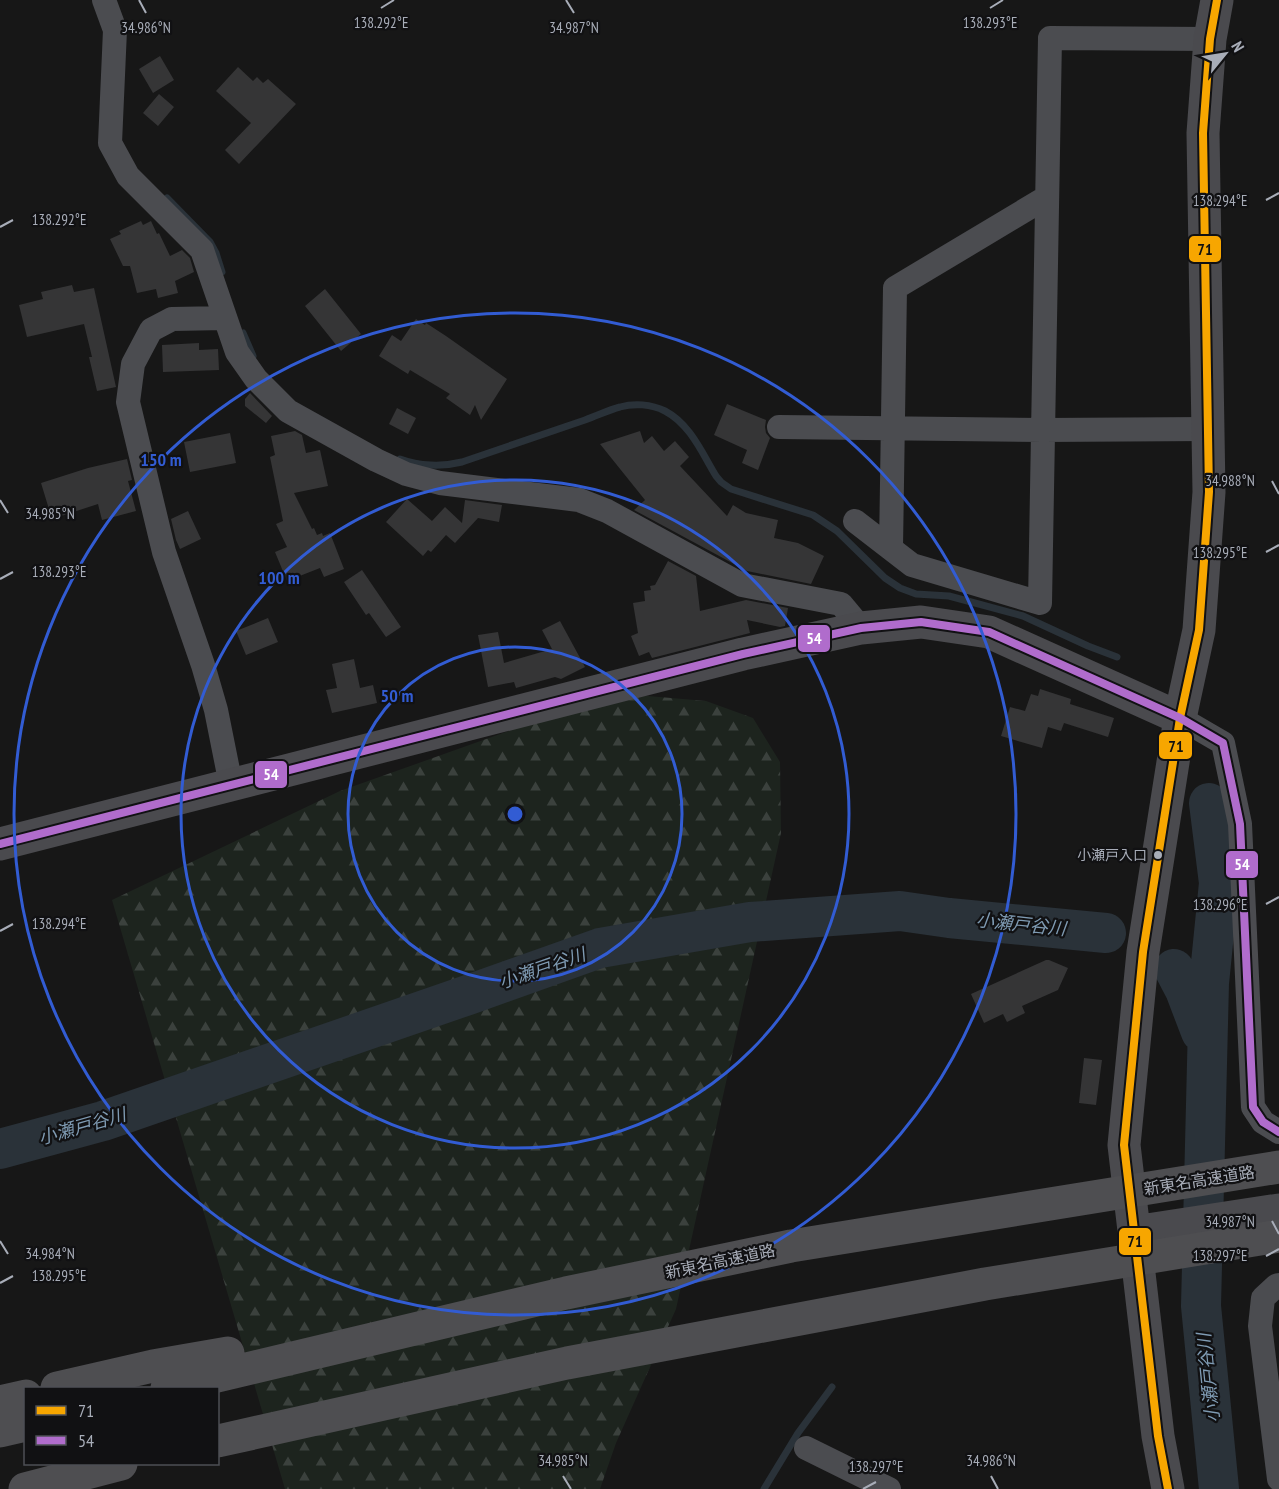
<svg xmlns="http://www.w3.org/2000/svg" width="1279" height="1489" font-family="'PT Sans Narrow','Noto Sans JP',sans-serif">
	<defs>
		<pattern id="forest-firs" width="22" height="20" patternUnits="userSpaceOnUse" patternTransform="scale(1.5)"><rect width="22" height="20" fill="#1d241e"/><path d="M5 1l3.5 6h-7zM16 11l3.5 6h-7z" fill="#3b413d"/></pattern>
	</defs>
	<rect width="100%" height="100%" fill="#171717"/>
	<path fill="url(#forest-firs)" d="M636,695L706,701L753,718L780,762L781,833L676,1309L616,1443L600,1489H285L112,900L340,791L582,705Z"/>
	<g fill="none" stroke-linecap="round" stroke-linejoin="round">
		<path stroke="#2a3239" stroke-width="7" d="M167,198L210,242L216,253L222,272
			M243,333L253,356
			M400,459C419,466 442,467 462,462C503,448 544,434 585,420C597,416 608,410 620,407C634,403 651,404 665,411C690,424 702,453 716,476L721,482L731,489L813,515L837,531L885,578L900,588L916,594L949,596L1023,616L1088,646L1117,657
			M764,1489L798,1433L832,1387"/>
		<path stroke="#2a3239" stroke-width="40" d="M1209,803L1219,883L1209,983L1201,1306L1219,1489
			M1174,969L1185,990L1201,1032
			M0,1149L103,1121L468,995L600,948L750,922L900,911L949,918L1106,933"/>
	</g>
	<path fill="#353536" d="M160,56L174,80L153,93L139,69Z
		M238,67L253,81L257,77L263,83L268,79L296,104L239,164L225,150L251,123L216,91Z
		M159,94L174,107L158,126L143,113Z
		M141,221L143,225L151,221L157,234L159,233L170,256L182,250L190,258L194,272L175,281L178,293L158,298L156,289L137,293L130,266H123L110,239L121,234L119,231Z
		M72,285L74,292L94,288L116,387L97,391L89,357H92L84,324L27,337L19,305L43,299L41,292Z
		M325,289L361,334L341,351L305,306Z
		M416,319L425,325L426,323L446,336L507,379L481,420L475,405L470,415L446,398L450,394L410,370L408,374L379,356L392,335L401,341Z
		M199,343V350L218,349L219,370L163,372L162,345Z
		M250,393L272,416L266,423L245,406V399Z
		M727,404L766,420L765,427L766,433L770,438L758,470L742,463L747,450L714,435Z
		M397,408L416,418L408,434L389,424Z
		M295,431L302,435L306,453L320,450L328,486L294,493L312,529L314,528L317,535L322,533L323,536L330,533L344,569L324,577L320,568L287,581L275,552L287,547L276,524L283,521L270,457L275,455L271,436Z
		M640,431L644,443L652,436L664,451L675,441L689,457L680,466L727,516L733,505L746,513L778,520L774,538L798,543L824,556L811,584L747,571L634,510L645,500L600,444Z
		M230,433L236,463L190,472L184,442Z
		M127,459L132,480L128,481L136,511L102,520L98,504L52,519L41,483L88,468Z
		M407,499L432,521L445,507L462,523L465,500L502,505L499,522L478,518L455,543L446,535L431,552L428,550L423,556L386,522Z
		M188,511L201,539L180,549L176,540L171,519Z
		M668,561L696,576L700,611L746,600L788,608L785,626L780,627L747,620L750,633L652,658L649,652L639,656L631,636L638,633L633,603L645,601L644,591L651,590L650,586L655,585Z
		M362,570L401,627L386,637L369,613L366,615L344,582Z
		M268,618L278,642L246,655L236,631Z
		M560,621L585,667L561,679L555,677L516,688L514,682L488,687L478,635L498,632L504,663L552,649L542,630Z
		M354,659L360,688L373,685L377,703L332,713L326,690L337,688L332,664Z
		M1040,689L1071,699L1070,704L1114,718L1108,737L1064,723L1061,731L1048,727L1042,748L1001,736L1010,707L1025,711L1031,694L1038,696Z
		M1046,960H1049L1068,968L1058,990L1022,1006L1025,1013L1007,1022L1003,1014L984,1023L971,994Z
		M1084,1058L1102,1060L1096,1105L1079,1103Z"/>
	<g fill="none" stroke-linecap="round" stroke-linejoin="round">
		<path stroke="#4b4c50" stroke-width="24" d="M104,0L115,30L110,143L128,176L202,250L237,352L256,379L288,411L376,460L406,474L440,483L579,500L607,511L742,585L841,604L861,628
			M225,318L172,319L151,330L133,364L128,402L164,552L203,665L216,710L231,785
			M779,427L1043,430L1208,429
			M855,521L912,565L1040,603L1050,38L1210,39
			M891,548L895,288L1047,197
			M1180,718L1223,743L1240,824L1253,1107L1263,1122L1279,1132
			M1279,1285L1276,1286L1263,1298L1260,1326L1279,1479
			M806,1448L889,1489"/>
		<path stroke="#4a4a4e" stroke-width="33" d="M0,844L743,654L861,628L921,622L989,632L1180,718
			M1134,1232L1279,1210
			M1168,1489L1158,1436L1124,1145L1143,952L1180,718L1199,630L1209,492L1203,133L1210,39L1217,0"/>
		<path stroke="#4e4e51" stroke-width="33" d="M57,1388L153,1366L228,1353
			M167,1388L566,1293L791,1246L1279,1167
			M0,1402L26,1396
			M0,1431L26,1425
			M218,1441L567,1363L985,1284L1279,1236
			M25,1489L121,1464"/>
		<defs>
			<path id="bus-1" d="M1168,1489L1158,1436L1124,1145L1143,952L1180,718L1199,630L1209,492L1203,133L1210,39L1217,0"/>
			<path id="bus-2" d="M0,844L743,654L861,628L921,622L989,632L1180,718L1223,743L1240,824L1253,1107L1263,1122L1279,1132"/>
		</defs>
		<use href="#bus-1" stroke="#111113" stroke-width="12"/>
		<use href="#bus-2" stroke="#111113" stroke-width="12"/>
		<use href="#bus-1" stroke="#f7a600" stroke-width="8"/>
		<use href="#bus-2" stroke="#b06ccc" stroke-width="8"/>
	</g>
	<path fill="none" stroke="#a8adb8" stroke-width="2" d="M139,0L146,13M566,0L574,13M381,8L394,0M990,8L1003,0M1266,200L1279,193M0,227L13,220M1272,481L1279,494M0,500L8,513M1266,552L1279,545M0,579L13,572M1266,904L1279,897M0,931L13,924M1272,1221L1279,1234M0,1241L8,1254M1266,1256L1279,1249M0,1283L13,1276M563,1476L571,1489M991,1476L998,1489M863,1489L876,1482"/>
	<g fill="none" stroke="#325cd3" stroke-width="3">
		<circle cx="515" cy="814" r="167"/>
		<circle cx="515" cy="814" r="334"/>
		<circle cx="515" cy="814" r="501"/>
	</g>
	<circle fill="#a8adb8" stroke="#111113" stroke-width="2" cx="1158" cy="855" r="5"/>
	<g text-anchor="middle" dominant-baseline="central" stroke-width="4.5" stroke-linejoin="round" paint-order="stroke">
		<g font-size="14" fill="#a8adb8" stroke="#111113" text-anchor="end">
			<text x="1147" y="855">小瀬戸入口</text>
		</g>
		<g font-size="16" fill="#a8adb8" stroke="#111113">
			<text transform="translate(1199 1180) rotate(-9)">新東名高速道路</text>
			<text transform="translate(720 1261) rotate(-12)">新東名高速道路</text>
		</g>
		<g font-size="18" font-style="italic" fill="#7f9bb3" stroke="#111113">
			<text transform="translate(1021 924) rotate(6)">小瀬戸谷川</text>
			<text transform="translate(542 968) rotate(-19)">小瀬戸谷川</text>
			<text transform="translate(82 1126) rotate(-16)">小瀬戸谷川</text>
			<text transform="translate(1208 1378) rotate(-96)">小瀬戸谷川</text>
		</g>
	</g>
	<g font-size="15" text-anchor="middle" fill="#a8adb8" stroke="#111113" stroke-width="4.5" stroke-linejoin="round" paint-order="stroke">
		<text x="381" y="28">138.292°E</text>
		<text x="990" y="28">138.293°E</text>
		<text x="146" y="33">34.986°N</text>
		<text x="574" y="33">34.987°N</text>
		<text x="1220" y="206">138.294°E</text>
		<text x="59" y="225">138.292°E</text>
		<text x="1230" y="486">34.988°N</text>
		<text x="50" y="519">34.985°N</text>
		<text x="1220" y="558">138.295°E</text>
		<text x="59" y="577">138.293°E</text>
		<text x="1220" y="910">138.296°E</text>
		<text x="59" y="929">138.294°E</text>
		<text x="1230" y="1227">34.987°N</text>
		<text x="50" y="1259">34.984°N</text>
		<text x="1220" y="1261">138.297°E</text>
		<text x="59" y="1281">138.295°E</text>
		<text x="563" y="1466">34.985°N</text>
		<text x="991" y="1466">34.986°N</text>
		<text x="876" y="1472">138.297°E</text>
	</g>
	<circle cx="515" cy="814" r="9" fill="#325cd3" stroke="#111113" stroke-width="3"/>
	<g font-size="18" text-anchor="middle" font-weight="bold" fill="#325cd3" stroke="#111113" stroke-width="4.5" stroke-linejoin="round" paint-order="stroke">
		<text x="161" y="466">150 m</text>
		<text x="279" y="584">100 m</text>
		<text x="397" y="702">50 m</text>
	</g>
	<g stroke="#111113" stroke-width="2">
		<rect x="1188" y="235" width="34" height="28" rx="6" fill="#f7a600"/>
		<rect x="797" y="624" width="34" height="29" rx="6" fill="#b06ccc"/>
		<rect x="1158" y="731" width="35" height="29" rx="6" fill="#f7a600"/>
		<rect x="254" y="760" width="34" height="29" rx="6" fill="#b06ccc"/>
		<rect x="1225" y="850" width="34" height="29" rx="6" fill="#b06ccc"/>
		<rect x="1118" y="1227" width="34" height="29" rx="6" fill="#f7a600"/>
	</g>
	<g font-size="16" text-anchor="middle" font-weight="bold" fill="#fff">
		<text x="814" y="644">54</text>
		<text x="271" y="780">54</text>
		<text x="1242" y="870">54</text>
	</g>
	<g font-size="16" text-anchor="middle" font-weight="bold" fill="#111">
		<text x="1205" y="255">71</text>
		<text x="1176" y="752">71</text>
		<text x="1135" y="1247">71</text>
	</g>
	<rect x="24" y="1387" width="195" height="78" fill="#111113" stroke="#4d4f55" stroke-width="1.5"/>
	<rect x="36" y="1406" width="30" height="9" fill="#f7a600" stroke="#4d4f55" stroke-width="1.5"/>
	<text x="78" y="1417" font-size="18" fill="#a8adb8">71</text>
	<rect x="36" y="1436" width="30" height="9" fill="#b06ccc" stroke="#4d4f55" stroke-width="1.5"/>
	<text x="78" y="1447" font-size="18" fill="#a8adb8">54</text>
	<g transform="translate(1225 54) rotate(60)" stroke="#111113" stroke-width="4.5" paint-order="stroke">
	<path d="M0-4.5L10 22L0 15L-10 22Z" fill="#a8adb8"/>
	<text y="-9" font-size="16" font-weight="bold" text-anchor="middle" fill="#a8adb8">N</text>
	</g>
</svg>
